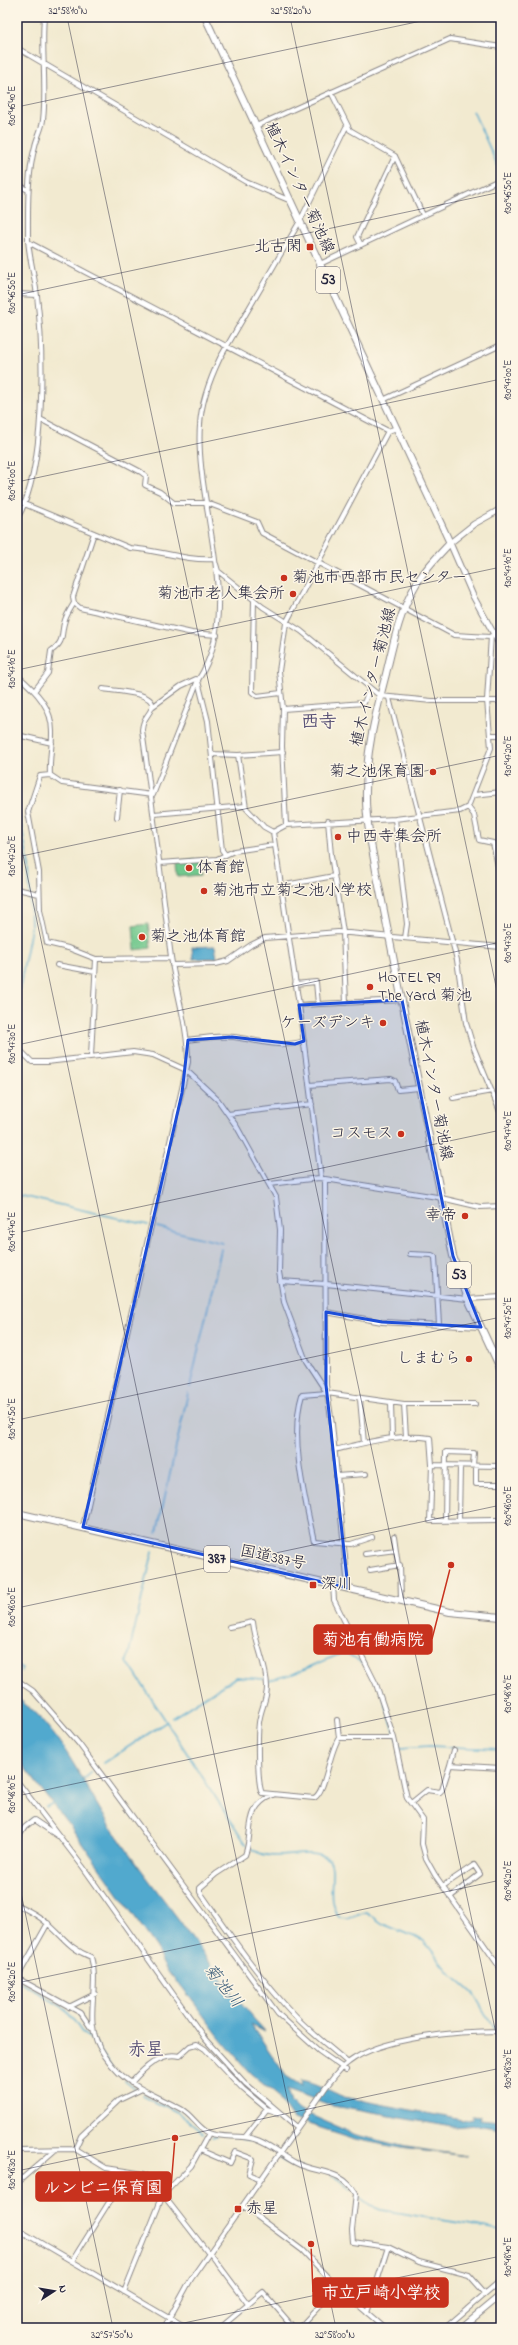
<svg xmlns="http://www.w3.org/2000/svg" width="518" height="2345" font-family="'Indie Flower','Klee One',sans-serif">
	<rect width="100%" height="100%" fill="#fcf5e5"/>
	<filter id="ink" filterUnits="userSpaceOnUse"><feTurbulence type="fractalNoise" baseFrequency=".025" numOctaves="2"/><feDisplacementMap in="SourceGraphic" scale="8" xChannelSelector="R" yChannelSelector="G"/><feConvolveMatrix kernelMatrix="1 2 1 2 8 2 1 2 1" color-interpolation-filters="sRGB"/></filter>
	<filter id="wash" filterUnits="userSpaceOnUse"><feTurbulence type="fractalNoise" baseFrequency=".012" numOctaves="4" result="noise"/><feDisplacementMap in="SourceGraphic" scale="16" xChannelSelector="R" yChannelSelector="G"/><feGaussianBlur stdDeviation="0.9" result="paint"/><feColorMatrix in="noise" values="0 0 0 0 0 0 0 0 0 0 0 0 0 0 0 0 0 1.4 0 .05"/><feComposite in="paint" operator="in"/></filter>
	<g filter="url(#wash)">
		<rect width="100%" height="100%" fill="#f2ead0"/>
		<path fill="#72c88d" stroke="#4a7564" d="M200,859L201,875L178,877L177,862Z
			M148,924L151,948L135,950L133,926Z"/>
		<path fill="#51a9ce" stroke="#3a6684" d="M215,946L217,958L193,959L192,947Z
			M17,1698C59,1728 78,1774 104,1816C127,1852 154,1887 180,1921C207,1959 233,1997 265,2031L251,2024L286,2076L302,2086L301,2080C317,2082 329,2091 344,2097L462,2120L473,2118L472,2115L481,2116L480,2119L501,2121V2129L477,2125L453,2127L333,2106L287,2089L291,2102L299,2110L356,2135L406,2147L467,2156L400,2148L355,2139L293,2119L277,2096L249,2072L221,2039L182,1987C171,1978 160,1963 157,1948L70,1826L17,1758Z"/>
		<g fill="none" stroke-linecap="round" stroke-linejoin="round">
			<path stroke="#51a9ce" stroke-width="1.5" d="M473,111L501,173
				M17,812L19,813L29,867L31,928L17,1003
				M17,1195L148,1225
				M157,1227L222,1243
				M190,1387L221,1249
				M157,1532L188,1393
				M153,1551L127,1661L246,1844
				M17,1666L22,1669L21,1671
				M269,1680L293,1674L340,1654H348L364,1664
				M381,1690L400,1748L429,1746L501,1749
				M172,1718L236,1677L264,1679
				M104,1763L166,1722
				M83,1780L92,1772
				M46,1807L53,1803
				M25,1825L32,1818
				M17,1835L21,1827
				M249,1847C273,1867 303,1845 329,1859C338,1872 323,1900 340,1918L347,1919L366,1912L383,1924L424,1941L449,1972L474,1994L494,2029
				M20,1982L66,2009L81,2031L94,2042L112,2068
				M497,2033L501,2038
				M125,2081L136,2090
				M143,2095L177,2112L204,2133
				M213,2137H217
				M241,2139L249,2140
				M260,2143L269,2149
				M279,2158L290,2165L303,2168
				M332,2176L338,2179L351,2190
				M358,2197L370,2206L382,2210L501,2230"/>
		</g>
	</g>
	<g filter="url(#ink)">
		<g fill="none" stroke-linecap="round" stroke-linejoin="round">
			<defs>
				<path id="minor" d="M17,48L246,182L291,201
					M331,92L350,130L395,156L423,215
					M256,126L450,39L501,47
					M17,184L28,190
					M28,242L388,431
					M361,245L357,237L395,156
					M320,264L501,179
					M17,294L37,295
					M383,400L501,345
					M40,419L141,472L146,476L145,485L160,492L174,503H207L257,522L262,533L454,635L490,637
					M17,501L130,548C159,550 185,561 214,559
					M17,519C46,471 44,352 37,296C35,277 29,258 28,239C28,208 27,176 35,146C37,137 42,129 43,120C47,86 41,51 44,17
					M94,533L73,597L74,603L80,608L192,633L217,635
					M216,564L218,571L263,607L301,631L380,696L432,701H501
					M254,600L252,692L257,696L281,693
					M17,675C36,691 53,708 52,734C52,748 49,761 50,775L62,783L152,795
					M198,681L208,721L222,850L225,854
					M35,690L48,673L51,651C66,641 60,634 65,620C67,614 71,608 74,603
					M389,698L457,960L466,1023L473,1046L501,1114
					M152,707L181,686L196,679L198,680
					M283,709L364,703L369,690
					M17,735L52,743
					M491,735H501
					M283,752L238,755L246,808L264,827L273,832L299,1005L321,1178
					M212,754L238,755
					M50,775L40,776L28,812L39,872L40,910L47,943L68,948L96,959L171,958
					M153,795L198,680C245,610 194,502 200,425C201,402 210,379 220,358L300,221L346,127
					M474,795L501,792
					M468,807L474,815L479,840L493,843L501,880
					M154,814L245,806
					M117,817L120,790
					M395,819L407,924L405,938
					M328,821L331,855L343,932L346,1003
					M286,825L282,746L283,709L279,671L286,623L388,431L397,428
					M273,832L286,825L395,819L460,811L468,807L491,748L487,700L491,636
					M160,863L217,859L234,851L274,845
					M280,886L334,876
					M17,889L39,894
					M57,965L95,972
					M172,965L216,964L228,961L251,945L265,938L338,932L501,947
					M295,984L316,982L318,1004
					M299,1005L402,1000
					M188,1040C202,1038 219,1035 234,1037C257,1040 281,1049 304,1041
					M17,1047L32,1062H47L133,1052L153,1055L186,1070L218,1100L237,1127L276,1197L280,1230L279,1272L284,1302L306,1361L327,1393
					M91,1056L96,959
					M309,1085L391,1079L395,1081L398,1090L419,1088
					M453,1098L492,1091
					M228,1114L312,1104
					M325,1179L326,1385L332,1424L348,1588
					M270,1184L319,1178L437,1197L480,1207L501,1206
					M410,1254L432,1255L435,1257L439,1324
					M280,1281L326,1284L468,1299L501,1297
					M326,1312L382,1322L481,1327
					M360,1399L364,1443
					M391,1403L392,1438
					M404,1404L406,1437
					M334,1450C365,1443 398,1433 430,1438L432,1465L501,1466
					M432,1465L430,1521L496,1520
					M476,1466V1484H501
					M336,1476L366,1474
					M445,1521L446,1452L474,1453L473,1465
					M459,1521L460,1466
					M83,1527L188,1062C188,1026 176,992 171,957C161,881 153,806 142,730C143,716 149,717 152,707C156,692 113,691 103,689
					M394,1536L398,1565
					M372,1537L351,1544L314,1541C305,1499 289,1437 302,1395L327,1393L404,1404H475
					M365,1554L396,1550
					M370,1570L400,1565L401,1600
					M333,1585L334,1600L376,1684L394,1738L407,1798L423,1820L422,1844L426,1859L435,1875L501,1969
					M229,1627L253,1622C255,1644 267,1665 267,1687C267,1698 262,1707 260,1717C257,1728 257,1784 262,1793L314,1798C326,1792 329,1751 339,1738H394
					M17,1680L33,1691L79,1744L278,2014L319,2051L346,2070
					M337,1720L339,1738
					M450,1765L454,1750
					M17,1781L83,1867L205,2039L245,2083L297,2127
					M273,1795C243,1807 254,1833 245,1855L216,1874L200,1888V1892C230,1935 259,1978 295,2016C311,2033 330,2047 347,2062
					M411,1803L427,1790L440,1792L442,1790L450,1765L501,1768
					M17,1839L25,1827L34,1820L58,1836
					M443,1886L474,1865L480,1874L450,1897
					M17,1905C28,1910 38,1915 47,1923C64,1937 68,1948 91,1957C100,1986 84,2018 99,2046C120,2085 146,2090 181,2109C192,2115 198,2128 209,2133C222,2139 240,2134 254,2139C269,2143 282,2156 296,2163C317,2174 341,2168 356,2194L352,2230L353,2242L388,2247L419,2262L469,2275L485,2293
					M17,1978L81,2013L91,2028
					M17,1978L48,1923
					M69,2007L95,1994
					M131,2083C142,2070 161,2051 179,2056L190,2046L197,2044L205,2049L243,2089L267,2109
					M245,2137L267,2109L279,2113
					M75,2149L81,2136L119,2100L140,2090
					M17,2150L75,2149L106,2168L144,2174L150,2178L209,2254
					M200,2150L230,2163L235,2152L253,2159L249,2174L261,2179
					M17,2183L55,2150
					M243,2206L302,2250L337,2287L385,2328
					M17,2229L186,2328
					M210,2253L248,2304
					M72,2261L116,2191L124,2172
					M124,2292L163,2195L191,2166L209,2133
					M367,2313L388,2247
					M164,2328L191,2279L326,2087C333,2078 340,2068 349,2062C382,2037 460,2031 501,2031
					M220,2328L263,2292L294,2328
					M299,2328L337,2287
					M445,2328L501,2280"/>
				<path id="tertiary" d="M501,509L474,524L450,543L473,596L501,647"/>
				<path id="primary" d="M205,17L450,543C437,557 423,571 414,588C399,614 393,645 386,674C375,716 365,755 366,799C366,823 372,847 376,871L453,1256L468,1299L501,1370"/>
				<path id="trunk" d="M17,1513L450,1612L501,1617
					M461,2328L501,2295"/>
			</defs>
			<use href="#minor" stroke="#8a8686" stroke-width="6"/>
			<use href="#tertiary" stroke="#8a8686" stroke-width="7"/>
			<use href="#primary" stroke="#8a8686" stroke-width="8"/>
			<use href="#trunk" stroke="#8a8686" stroke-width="8"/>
			<use href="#minor" stroke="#fff" stroke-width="4"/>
			<use href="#tertiary" stroke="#fff" stroke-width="5"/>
			<use href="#primary" stroke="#fff" stroke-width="6"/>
			<use href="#trunk" stroke="#fff" stroke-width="6"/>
		</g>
	</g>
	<path fill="#1d4ed8" fill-opacity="0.2" stroke="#1d4ed8" stroke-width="3" stroke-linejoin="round" d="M402,1000L453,1256L481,1327L382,1322L326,1312V1385L348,1588L83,1527L182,1093L188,1040L232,1037L295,1044L304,1041L299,1005Z"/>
	<path fill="none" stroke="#22223b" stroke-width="1" stroke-opacity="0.45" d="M67,17L501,2057M290,17L501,1010M17,107L440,17M17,295L501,192M17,482L501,379M17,670L501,567M17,827L336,2328M17,857L501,755M17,1045L501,942M17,1233L501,1130M17,1420L501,1317M17,1608L501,1505M17,1796L501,1693M17,1874L113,2328M17,1983L501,1880M17,2171L501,2068M160,2328L501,2256"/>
	<g fill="#c8321e" stroke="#fcf5e5" stroke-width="1.5">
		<rect x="306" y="243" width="8" height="8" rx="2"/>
		<circle cx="284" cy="578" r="4"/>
		<circle cx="293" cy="594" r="4"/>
		<circle cx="433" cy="772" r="4"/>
		<circle cx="338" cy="837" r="4"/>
		<circle cx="189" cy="868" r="4"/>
		<circle cx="204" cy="891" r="4"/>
		<circle cx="142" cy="937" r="4"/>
		<circle cx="370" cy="987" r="4"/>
		<circle cx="383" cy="1023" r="4"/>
		<circle cx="401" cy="1134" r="4"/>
		<circle cx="465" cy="1216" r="4"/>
		<circle cx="469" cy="1359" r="4"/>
		<rect x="309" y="1581" width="8" height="8" rx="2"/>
		<rect x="234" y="2205" width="8" height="8" rx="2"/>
	</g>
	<g text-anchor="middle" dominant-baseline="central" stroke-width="3" stroke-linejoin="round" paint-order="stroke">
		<g fill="#fcf5e5" stroke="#63616e" stroke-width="1">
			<rect x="316" y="267" width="24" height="26" rx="3"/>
			<rect x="447" y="1262" width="24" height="26" rx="3"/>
			<rect x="204" y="1546" width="26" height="26" rx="3"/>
		</g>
		<g font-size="15" font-weight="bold" fill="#22223b">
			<text x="328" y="280">53</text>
			<text x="459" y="1275">53</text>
			<text x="217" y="1559">387</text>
		</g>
		<g font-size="16" fill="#22223b" stroke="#fcf5e5">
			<text transform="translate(299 188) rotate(65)">植木インター菊池線</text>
			<text transform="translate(374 677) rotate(-76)">植木インター菊池線</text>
			<text transform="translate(433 1090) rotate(79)">植木インター菊池線</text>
			<text transform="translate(273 1558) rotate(12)">国道387号</text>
		</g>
		<g font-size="16" fill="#22223b" stroke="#fcf5e5" text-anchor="start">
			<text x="302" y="247" text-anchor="end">北古閑</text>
			<text x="292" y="578">菊池市西部市民センター</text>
			<text x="285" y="594" text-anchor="end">菊池市老人集会所</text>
			<text x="425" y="772" text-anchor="end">菊之池保育園</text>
			<text x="346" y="837">中西寺集会所</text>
			<text x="197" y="868">体育館</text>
			<text x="212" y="891">菊池市立菊之池小学校</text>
			<text x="150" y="937">菊之池体育館</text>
			<text x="378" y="978">HOTEL R9<tspan x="378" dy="18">The Yard 菊池</tspan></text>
			<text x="375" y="1023" text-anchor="end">ケーズデンキ</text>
			<text x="393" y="1134" text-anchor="end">コスモス</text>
			<text x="457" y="1216" text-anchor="end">幸帝</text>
			<text x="461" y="1359" text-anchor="end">しまむら</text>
			<text x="321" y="1585">深川</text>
			<text x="246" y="2209">赤星</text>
		</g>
		<g font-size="17" font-style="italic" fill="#355876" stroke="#fcf5e5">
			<text transform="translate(223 1986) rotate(51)">菊池川</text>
		</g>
		<g font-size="18" font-weight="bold" fill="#575076" stroke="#fcf5e5">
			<text x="319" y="723">西寺</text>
			<text x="146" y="2051">赤星</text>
		</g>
	</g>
	<path fill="none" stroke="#c8321e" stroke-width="1.5" d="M451 1565L432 1639M175 2138L171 2187M311 2244L313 2292"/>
	<g fill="#c8321e" stroke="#fcf5e5" stroke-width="1.5">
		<circle cx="451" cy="1565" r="4"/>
		<circle cx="175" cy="2138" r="4"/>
		<circle cx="311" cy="2244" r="4"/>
	</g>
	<g fill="#c8321e" stroke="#c8321e" stroke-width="1.5">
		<rect x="314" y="1625" width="118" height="29" rx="4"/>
		<rect x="36" y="2172" width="135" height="29" rx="4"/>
		<rect x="313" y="2278" width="135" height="29" rx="4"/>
	</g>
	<g font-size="17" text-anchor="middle" font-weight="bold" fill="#fff">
		<text x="373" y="1645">菊池有働病院</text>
		<text x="103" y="2193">ルンビニ保育園</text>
		<text x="381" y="2298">市立戸崎小学校</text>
	</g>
	<rect width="518" height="2345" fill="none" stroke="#fcf5e5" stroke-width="44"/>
	<g transform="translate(54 2291) rotate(78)" stroke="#fcf5e5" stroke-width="3" paint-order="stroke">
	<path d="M0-3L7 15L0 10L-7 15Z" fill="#22223b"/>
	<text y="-6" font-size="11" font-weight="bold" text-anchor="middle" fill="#22223b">N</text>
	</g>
	<rect x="22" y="22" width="474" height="2301" fill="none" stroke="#22223b" stroke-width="1.5"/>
	<g font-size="10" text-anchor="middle" fill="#22223b">
		<text x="68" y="14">32°58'10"N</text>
		<text x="291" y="14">32°58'20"N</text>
		<text transform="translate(11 106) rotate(-90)" y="4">130°46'40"E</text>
		<text transform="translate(507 193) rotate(-90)" y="4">130°46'50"E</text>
		<text transform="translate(11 293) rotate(-90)" y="4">130°46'50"E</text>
		<text transform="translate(507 380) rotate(-90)" y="4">130°47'00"E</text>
		<text transform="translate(11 481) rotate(-90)" y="4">130°47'00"E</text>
		<text transform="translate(507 568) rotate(-90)" y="4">130°47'10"E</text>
		<text transform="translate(11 669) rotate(-90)" y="4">130°47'10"E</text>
		<text transform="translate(507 756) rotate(-90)" y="4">130°47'20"E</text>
		<text transform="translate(11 856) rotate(-90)" y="4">130°47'20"E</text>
		<text transform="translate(507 943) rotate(-90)" y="4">130°47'30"E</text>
		<text transform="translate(11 1044) rotate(-90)" y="4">130°47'30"E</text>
		<text transform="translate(507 1131) rotate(-90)" y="4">130°47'40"E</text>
		<text transform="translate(11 1232) rotate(-90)" y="4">130°47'40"E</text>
		<text transform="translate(507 1318) rotate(-90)" y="4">130°47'50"E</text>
		<text transform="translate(11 1419) rotate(-90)" y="4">130°47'50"E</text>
		<text transform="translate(507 1506) rotate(-90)" y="4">130°48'00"E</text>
		<text transform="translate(11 1607) rotate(-90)" y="4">130°48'00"E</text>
		<text transform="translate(507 1694) rotate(-90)" y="4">130°48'10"E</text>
		<text transform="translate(11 1794) rotate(-90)" y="4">130°48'10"E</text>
		<text transform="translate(507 1881) rotate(-90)" y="4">130°48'20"E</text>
		<text transform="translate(11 1982) rotate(-90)" y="4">130°48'20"E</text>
		<text transform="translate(507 2069) rotate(-90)" y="4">130°48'30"E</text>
		<text transform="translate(11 2170) rotate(-90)" y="4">130°48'30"E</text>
		<text transform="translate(507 2257) rotate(-90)" y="4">130°48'40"E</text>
		<text x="112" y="2338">32°57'50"N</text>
		<text x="335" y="2338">32°58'00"N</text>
	</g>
</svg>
